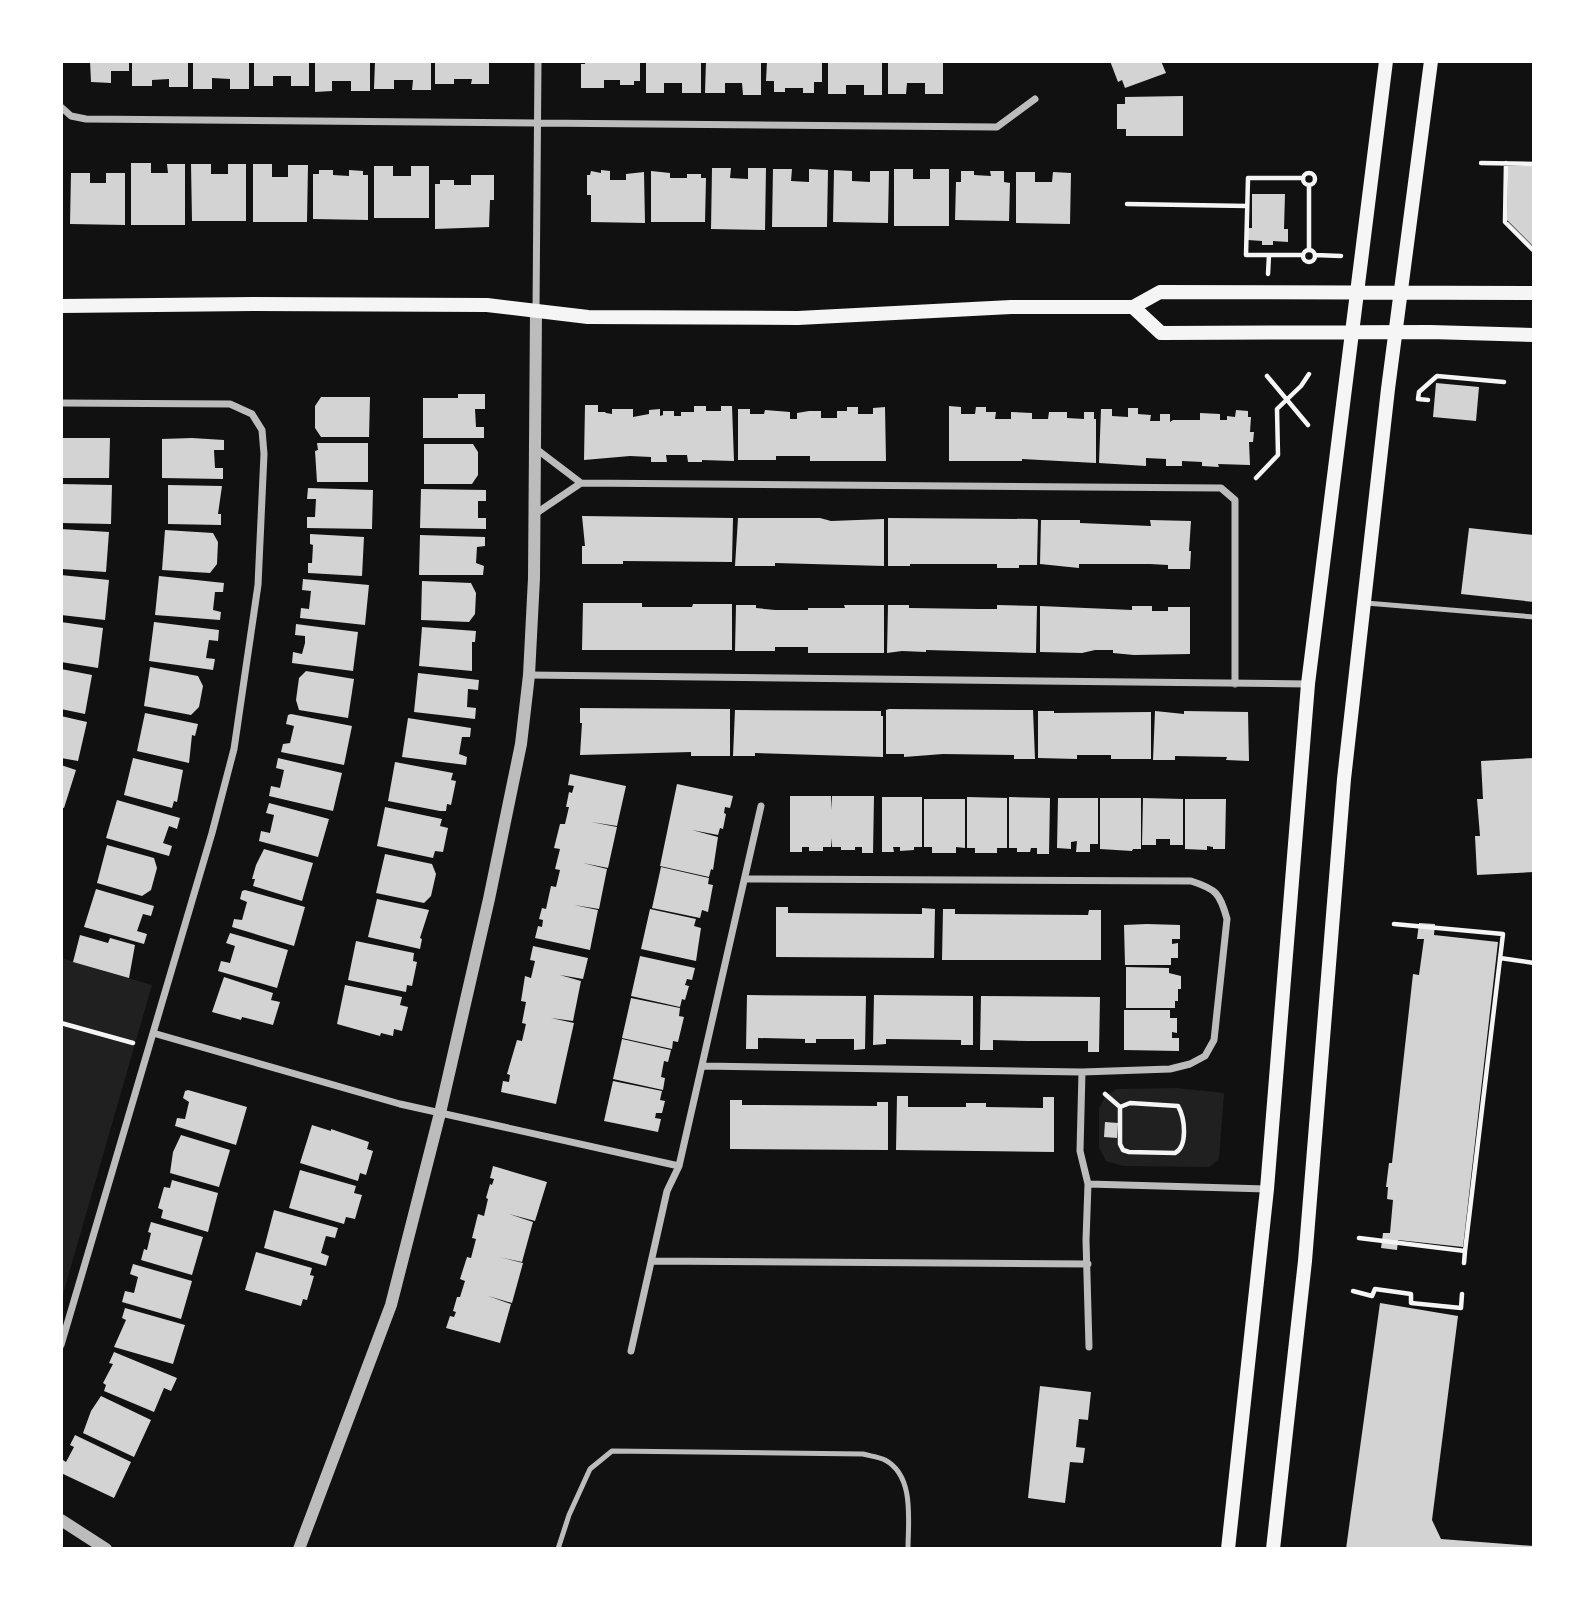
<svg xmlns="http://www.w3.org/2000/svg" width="1595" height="1610" font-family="'Exo 2',sans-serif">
	<rect width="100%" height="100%" fill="#111"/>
	<path fill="#202020" d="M61,958L152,985L61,1301Z
		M1176,1088L1224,1093L1219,1159L1209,1167L1123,1166L1106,1161L1099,1147V1109L1105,1096L1117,1089Z"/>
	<path fill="#d3d3d3" d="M90,61H129V71H111V83L91,82Z
		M132,61H188V87H169V79L152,80V86H132Z
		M193,61H249V89H230V79L212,78V89H193Z
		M254,61H309V86H291V76H273V86H254Z
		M315,61H370V91H351V81H332V91L315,92Z
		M375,61H431V90H412L413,80H394V89H374Z
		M435,61H489V84H471L472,79H454V84H435Z
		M585,61H640V81H634V85H620V80H604V88H581V64H585Z
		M646,61H701V93H682V83H664V93H646Z
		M706,61H761V95H743L742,83H725V93H705Z
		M767,61H822V82H814V93H803V88H785V92H774V81H766Z
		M828,61H882V95H864V85H846V94H828Z
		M888,61H943V94H925V83H907L906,94H888Z
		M1110,61H1161L1166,73L1125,88L1122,80L1118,82Z
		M1183,96V136H1126V129H1117V104H1125V97Z
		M131,163H151V173H168L167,164H185V225H131Z
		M191,164H211V174H228V164H246V221H192Z
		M253,164H272V177H288V165H308L307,222H253Z
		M374,166H393V176H411V166H429V218H374Z
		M1508,166H1534V247L1507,220Z
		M712,168H731L730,178L748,179V168H766L765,230L711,229Z
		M773,169H792L791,181L809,182V169L828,170L827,227H772Z
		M894,169H913V179H930V169H949V226H894Z
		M319,170H333V175L349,176V170L363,171V175H368V220L313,219V174H319Z
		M601,170L610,171V180H626V174L644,172L645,223L591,222V195H587V175H590L591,171L601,173Z
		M834,170L852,171V181L870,182V171H889L888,223L833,222Z
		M651,171L670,173V178H687V174H701V178H706L705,222H651Z
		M961,171H974V175L991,176L990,171H1004V182L1010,183L1009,221L955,220L956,182H961Z
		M1016,172H1035V182H1052L1053,172L1071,173L1070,224L1016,223Z
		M71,173H90V183H106V173H125V225L70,224Z
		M471,175H494V200H490L489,227L435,229V184H440V180H454V185H471Z
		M1252,194H1285L1284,229H1288V242L1273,241V245H1262V241L1248,240V228H1252Z
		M1436,383L1479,387L1476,421L1433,417Z
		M458,394H485V409H475L476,427H484V438H423V398H458Z
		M321,397H370L369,437H321L315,428V406Z
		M585,405H598V412H605L606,413L612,414V409H633V417L649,414V410L660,409V416L663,415V411H674V416H681V412H694V406H706V411H721V406H732L734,461L702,460V462H688L687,455H666L667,462H651V457L630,456L584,460Z
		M949,406L961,407V414H975L976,407H986V412H996L995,419H1011V412L1032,413V419H1048L1049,412H1067V418L1084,419V412H1094V419H1096V463L1022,459V461H949Z
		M847,407H858V414H873V408L885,407L886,461H810V456H776V460H738V409H750V414H764L765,410L790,412V419H797V413L809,411H821V418H837V411H847Z
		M1128,408H1138V414L1151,415L1150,421H1160V414H1170V422L1173,420H1200V413L1220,414V420H1227V416L1235,417L1236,410L1248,411V417H1251L1250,432H1254L1253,442H1249L1250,465L1218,464L1219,467L1202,466V462L1182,461V466H1166V459L1146,458V466L1099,463L1101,409H1112V416L1128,417Z
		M61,438H110L109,478H61Z
		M192,438L224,440V450H214L215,468H223V479L162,478V439Z
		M317,443H368V482H317L315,451L318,450Z
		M424,444H473L478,452V475L472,484H424Z
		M61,484L112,485L111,524L61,523Z
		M168,485L222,486L218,514H221V525L168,524Z
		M308,488L373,490L372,529L307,528V517H315L316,499H307Z
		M421,489L486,490V501H478V518H486V529L420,528Z
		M582,516L733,518L732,562L623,561V564H582V546H585Z
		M738,518H820L831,521L884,519V566L775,563V566H735Z
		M888,518L1036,519L1038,520L1037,565H1019V568H997V564H910V566H888Z
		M1041,520H1080V523L1151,526L1150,520L1191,521L1189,551H1191L1190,569H1168V565L1150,564H1079V568L1040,564Z
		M1469,528L1534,535V602L1461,594Z
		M61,529L109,532L106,572L61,569Z
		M165,530L213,533L218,542L217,564L210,573L162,570Z
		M310,534L364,537L362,576L308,573V563H312L313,545L310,544Z
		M420,535L485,537V546L477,547L476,563L484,566L483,575H419Z
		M61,575L109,580L105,620L61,615Z
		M159,576L224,583L223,592H215L213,610L221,612L220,620L155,615Z
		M303,579L369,585L365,625L300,618L301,608L309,609L311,591L302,590Z
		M422,581L471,583L476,593L475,614L469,622L421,620Z
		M583,603H642V607H692L693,604H732V650H582Z
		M736,605H756V608L775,610H808V608H845L844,605H884V653H808V647H775V651H735Z
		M888,605H909V608L978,609H997V605L1037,606L1036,653L926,650V652L902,651L887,653Z
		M1040,606L1132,610V606H1152V611H1168V607H1190V654L1134,655L1113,653V650H1095L1082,653L1040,652Z
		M61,622L103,628L98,668L61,662Z
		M154,622L219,630L218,641L209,640L206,658L215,659L213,670L149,661Z
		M296,624L358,632L353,671L292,663L293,652L302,654L305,643V636L295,635Z
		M422,627L476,631L475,642H472V671L419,666Z
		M150,667L198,676L203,686L199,707L191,715L144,706Z
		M61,669L92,675L85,714L61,709Z
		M306,671L354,679L348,718L299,710L296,700L299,678Z
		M418,673L479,680L478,690L468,689L467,707L476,708L475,719L414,712Z
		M580,708L730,709V756H691V752L580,755L582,723H580Z
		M889,709L1033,710L1035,759H1014V755L943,754L904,757V754H886V710Z
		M735,710L881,711V716H883V757L755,753V756H733Z
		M1038,711H1054V713L1151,712V759H1111V755H1077V759L1038,758Z
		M1155,711L1184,714V711L1248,712L1249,761L1226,760L1227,757L1175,756V760H1153Z
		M145,713L198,724L195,736L192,735L189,763L137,751Z
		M291,714L352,726L344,765L281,752L283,744L290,743L294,726L286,724L288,715Z
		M61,716L87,722L78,761L61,758Z
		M408,718L471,728L470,737H462L459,754L467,757L466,765L402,757Z
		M133,758L183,770L177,802L174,801L172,808L124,795Z
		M278,758L342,773L333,811L269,796L271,786L280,788L284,770L276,768Z
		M1534,758V872L1477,875L1475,836H1480L1477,799H1483L1481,761Z
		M395,762L453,773L451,780L456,781L451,805L447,804L446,811H440L388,801Z
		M61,765L76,770L64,808L61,807Z
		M570,774L626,786L617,826L591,822L617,827L608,868L583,863L607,869L599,909L574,905L598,910L590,950L535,938L538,926L542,927L543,920L539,919L542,908L546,909L551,886L556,887L560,870L555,869L560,849L554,848L560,824H565L569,807H566L569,792L572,793L574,786L568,785Z
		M677,784L733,796L730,808L725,807L724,813L726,814L723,829L720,828L718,835L692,830L718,837L713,870L711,869L709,877L660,866Z
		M790,796H831V810L832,796H874L873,853H862V847H855V850H841V847H832V838L831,847H823V851H809V847H802V852H790Z
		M882,797H922V847H914V850L900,851V847H893L894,852H882Z
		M967,797L1007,798V848H997V853H975V848H967Z
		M1009,797L1050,798L1049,854H1037V848H1031L1030,852H1017V848H1009Z
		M1058,798H1098V844H1090V852H1076L1077,841L1071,842V849L1057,848Z
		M1100,798H1141V849H1133L1132,851L1100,849Z
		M1143,798L1183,799V845H1170V839H1156V845H1142Z
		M924,799H965V848L956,847V853H932V847H924Z
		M1185,799H1226L1225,849H1213V847L1207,846V850L1185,849Z
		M117,800L180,818L177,829L169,826L163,843L172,846L169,856L106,838Z
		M269,803L329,819L318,857L259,841L261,831L270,833L274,815L266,813Z
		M385,807L442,819L440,826L448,828L443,852L435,851L433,858L377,846Z
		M107,845L154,858L157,868L151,890L142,896L97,883Z
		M264,849L313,863L302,901L253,886L255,879H252L256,865Z
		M385,854L432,864L436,874L431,896L424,903L376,893Z
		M661,867L709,878L708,884L713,885L708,912L702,910L700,918L652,908Z
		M96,889L154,906L151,916L143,914L137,931L147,934L144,944L84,927Z
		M245,890L305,907L294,946L232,927L234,919L242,920L247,902L240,899L242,891Z
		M377,899L429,910L420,938L422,939L420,949L368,937Z
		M776,907H788V913L922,914V908L935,909L934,958L776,957Z
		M650,909L696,919L694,926L701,928L696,961L641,949Z
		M943,909H955V914L1088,915L1089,910H1101V960H942Z
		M1419,923L1435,924L1434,935L1498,942L1463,1247L1398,1240L1397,1250L1381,1248L1383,1233H1390L1393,1200L1387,1199L1388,1187H1386L1389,1163H1392L1413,974L1419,975L1424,939H1417Z
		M1147,924L1180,925V939H1172V944L1178,943V958H1171V965H1125L1124,925Z
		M230,933L288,950L277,988L218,971L221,961L230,963L232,956L235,946L226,943Z
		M80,935L108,943L110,938L135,945L129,978L73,962Z
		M356,941L414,953L413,961L417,962L412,986L407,985L406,992L348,980Z
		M533,946L588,958L583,979L560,975L581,981L573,1021L551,1018L574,1023L556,1104L501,1092L503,1081L509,1082L510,1075L507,1074L517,1040L522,1041L526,1024L522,1023L526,1002L521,1001L525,976L531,978L535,961L530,960Z
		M640,956L695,968L692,980L687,979L685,985L689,986L685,1000L682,999L680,1007L631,996Z
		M1126,967L1169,968V973L1181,976V989H1178V1001H1175V1008H1126Z
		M224,977L273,993L271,1000L280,1002L273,1025L242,1017L241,1020L212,1012Z
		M345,985L402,997L400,1005L408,1007L402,1031L394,1029L393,1036L381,1033L380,1036L337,1024Z
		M747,995L866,996L865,1049L854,1050V1039H816V1043H805V1039L758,1038V1049H746Z
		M874,995L973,996V1045H961V1040L886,1039V1044L873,1045Z
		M981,996L1100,997L1099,1052H1088V1041H1028L993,1040V1050H980Z
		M631,998L680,1008L679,1016L684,1017L678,1042L673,1041L672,1049L622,1038Z
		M1124,1010H1170V1018H1177V1033L1172,1032V1038H1179V1051L1124,1050Z
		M622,1039L671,1050L668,1062L664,1061L661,1077L665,1078L663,1090L613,1079Z
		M613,1081L662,1091L660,1100L665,1101L662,1113H656L655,1118L661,1119L658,1132L604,1121Z
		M188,1090L247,1107L236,1145L175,1126L177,1118L185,1119L189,1102L183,1098L185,1091Z
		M897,1096H908V1107H966V1103H986V1107L1043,1108V1097H1054V1152L896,1150Z
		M730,1100H742V1105H752L877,1106V1102H888V1150L730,1149Z
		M1105,1122L1118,1123L1117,1138L1104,1137Z
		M312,1125L331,1131V1129L369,1142L367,1149L373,1151L366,1175L360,1173L358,1181L300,1163Z
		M181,1135L230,1150L219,1187L170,1173L173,1152Z
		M493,1166L547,1182L535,1221L509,1214L533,1222L522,1262L499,1257L523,1263L512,1303L488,1296L511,1304L500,1343L446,1328L450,1316L454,1317L456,1312L453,1311L457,1297H460L465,1281L460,1279L467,1257L471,1258L476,1239L472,1238L478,1214L484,1216L488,1199L486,1198L490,1184L492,1185L494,1179L490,1178Z
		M300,1170L356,1186L354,1193L362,1195L355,1219L346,1217L344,1224L289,1208Z
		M172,1180L218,1193L208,1232L161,1218L163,1210L158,1208L164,1187L170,1188Z
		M274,1210L338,1228L335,1238L326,1236L321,1253L329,1256L326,1266L264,1248Z
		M151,1222L203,1237L192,1275L141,1260L144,1249L147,1250L151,1233L148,1232Z
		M256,1252L312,1268L310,1275L314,1276L307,1300L303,1299L301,1306L245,1290Z
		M133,1264L192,1281L181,1319L122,1302L125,1291L134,1293L138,1277L130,1274Z
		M1380,1303L1458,1316L1432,1520L1441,1539L1534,1546V1549H1346Z
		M125,1308L185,1325L173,1364L114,1347L126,1320L122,1318Z
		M114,1352L177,1378L171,1391L164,1388L154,1412L104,1391L106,1385L103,1383L113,1364L109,1363Z
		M1040,1386L1091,1392L1088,1420L1079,1419L1076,1447L1085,1448L1083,1463L1070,1462L1065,1503L1028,1498Z
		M101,1396L151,1420L134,1457L83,1433L91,1411Z
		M75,1435L131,1462L114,1498L61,1473V1464L63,1460L66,1462L74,1447L70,1445Z"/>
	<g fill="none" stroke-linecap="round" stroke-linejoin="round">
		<path stroke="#f5f5f5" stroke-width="4.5" d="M1481,163L1534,164
			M1506,163L1505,222L1534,251
			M1303 179a6 6 0 1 1 12 0a6 6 0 1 1-12 0Z
			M1309,185V250
			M1127,204L1247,206
			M1303 256a6 6 0 1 1 12 0a6 6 0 1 1-12 0Z
			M1303,255H1246L1248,178H1303
			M1315,255L1341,256
			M1268,274L1269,255
			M1267,376L1308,425
			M1428,400L1418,399L1419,392L1437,376L1504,382
			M1256,478L1278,455L1277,409L1301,386L1309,374
			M1500,958L1534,963
			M61,1023L133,1043
			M1105,1094L1120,1107L1130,1103L1178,1106C1185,1118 1188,1146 1175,1153L1129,1152L1123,1150L1120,1144V1107
			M1359,1238L1465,1251L1503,934L1394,924
			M1464,1263L1465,1251
			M1353,1291L1372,1296L1375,1289L1411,1294V1303L1461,1308L1462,1294"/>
		<path stroke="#bcbcbc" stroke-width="5" d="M1366,603L1534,617
			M558,1549L569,1515L590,1469L612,1451L863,1454C870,1456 879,1457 885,1460C915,1476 908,1521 908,1549"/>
		<path stroke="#bcbcbc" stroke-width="7" d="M61,107L71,116L86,119L997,127L1035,99
			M536,310L538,61
			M61,403L230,404L252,414L262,430L264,454L258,585L234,749L212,833L61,1345
			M535,448L581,483
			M535,514L581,483L1221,488L1235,500V684
			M529,675L1308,684
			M153,1033L400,1104L679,1166L761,806
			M702,1066L1082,1072L1170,1069L1190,1064L1205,1056L1214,1040L1227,919C1220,893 1216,889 1191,881L746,879
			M1082,1072L1080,1151L1088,1184L1086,1240L1089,1347
			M1088,1184L1267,1189
			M652,1261L1088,1264
			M631,1351L667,1191L679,1166"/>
		<path stroke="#bcbcbc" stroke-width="12" d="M61,1520L106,1549
			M299,1549L391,1305L440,1113L489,899L521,744L529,675L534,578L536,311"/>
		<path stroke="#f5f5f5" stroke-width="14" d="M61,306L253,304L487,305L588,317L798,318L1011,307H1133L1160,292L1534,293
			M1133,307L1161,333L1430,332L1534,335
			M1228,1549L1267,1189L1308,684L1386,61
			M1273,1549L1305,1261L1344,779L1388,389L1431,61"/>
	</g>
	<rect width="1595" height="1610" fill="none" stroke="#ffffff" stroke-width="126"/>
</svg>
